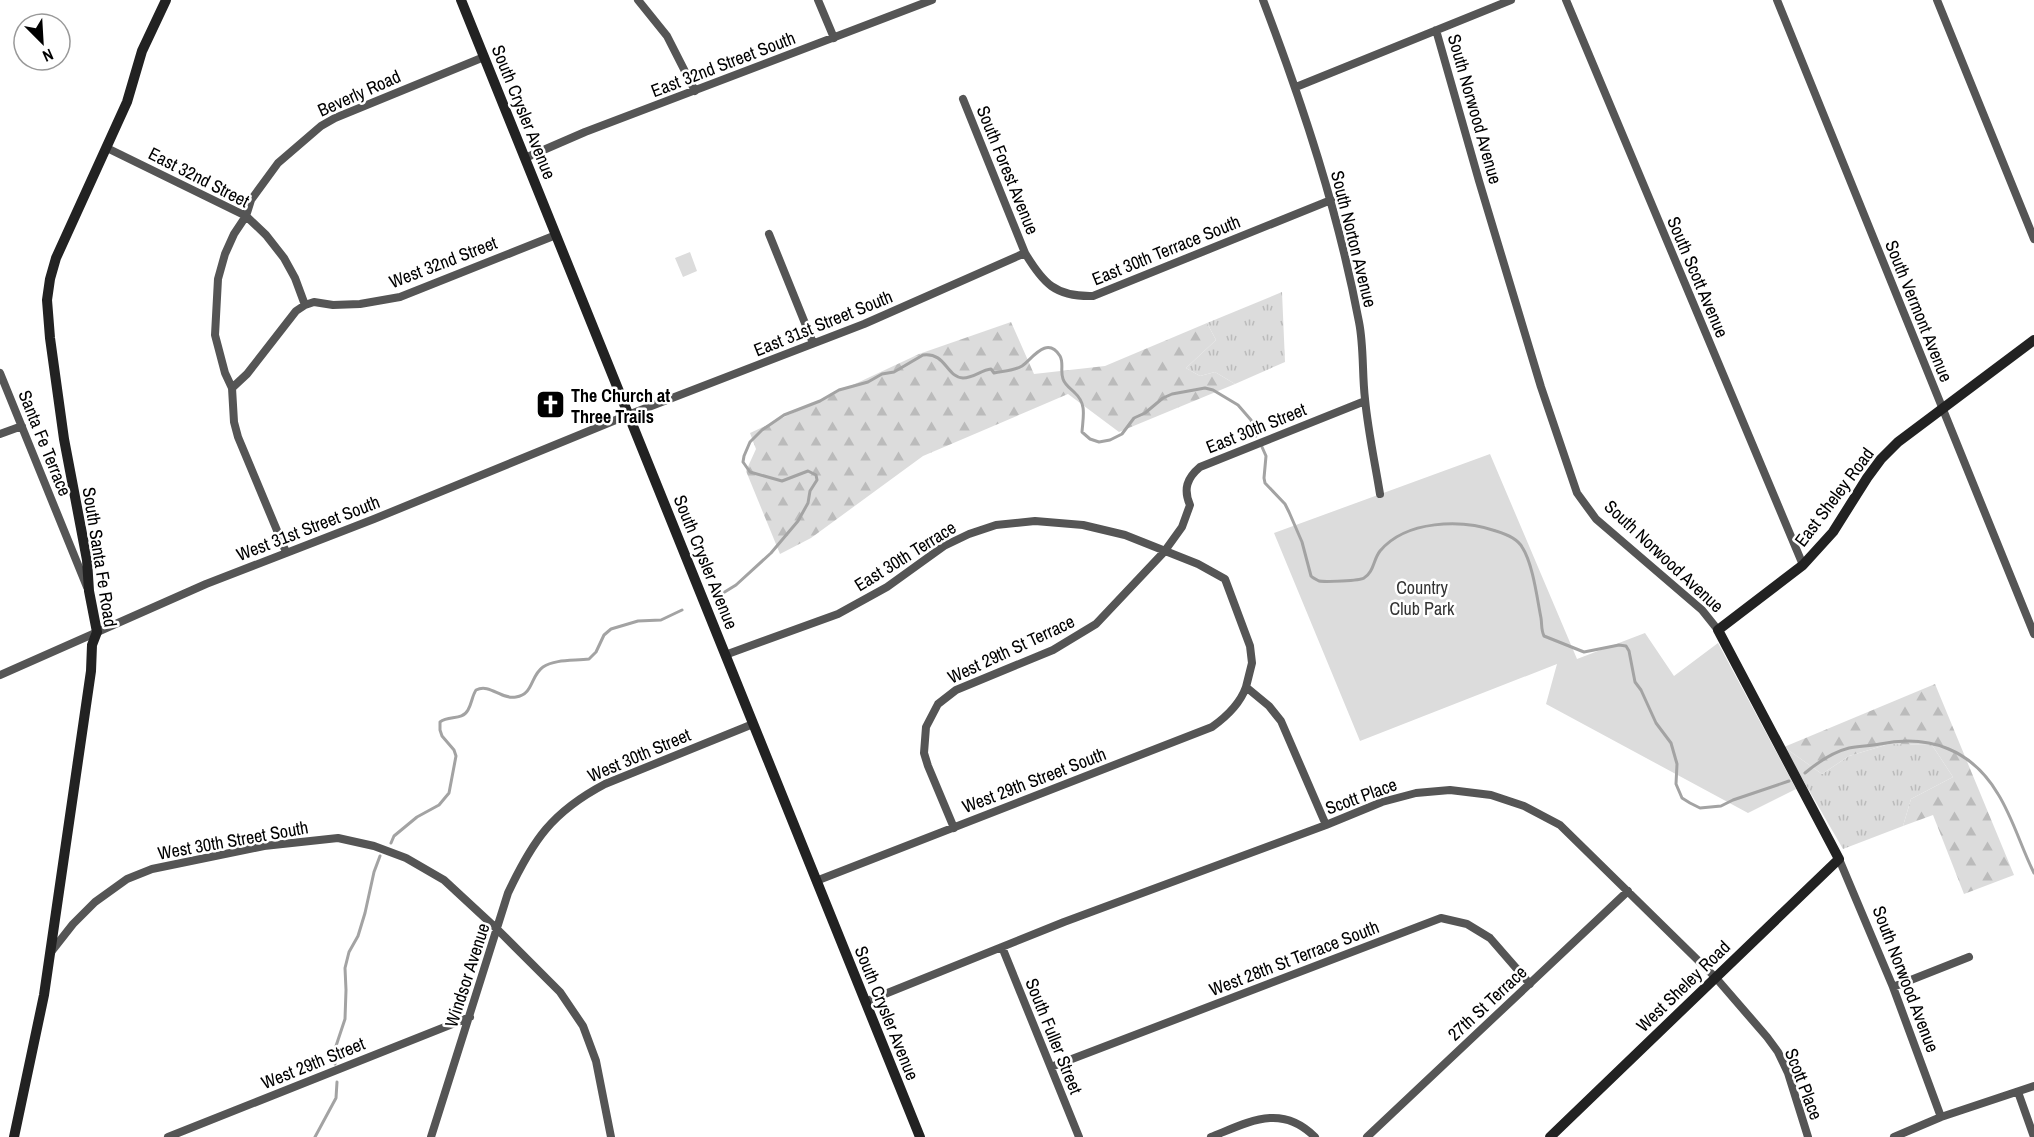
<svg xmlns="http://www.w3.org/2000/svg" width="2034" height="1137" font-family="'Archivo Narrow',sans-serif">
	<defs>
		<pattern id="grass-tufts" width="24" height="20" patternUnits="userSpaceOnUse" patternTransform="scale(1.5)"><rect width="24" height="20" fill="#dcdcdc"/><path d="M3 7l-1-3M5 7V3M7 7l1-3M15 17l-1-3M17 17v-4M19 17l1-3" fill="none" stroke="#bbb"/></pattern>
		<pattern id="forest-firs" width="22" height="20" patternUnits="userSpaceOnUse" patternTransform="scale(1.5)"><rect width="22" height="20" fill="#dcdcdc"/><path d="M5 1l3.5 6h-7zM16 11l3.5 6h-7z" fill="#bbb"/></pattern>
	</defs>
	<rect width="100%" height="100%" fill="#fff"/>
	<path fill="url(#grass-tufts)" d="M1282,292L1285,362L1235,384L1215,372L1200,376L1186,368L1216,340L1207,323Z
		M1889,744L1932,745L1953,777L1911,799L1903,826L1843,849L1784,747L1822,774L1849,756Z"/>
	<path fill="url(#forest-firs)" d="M1011,322L1034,374L1105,366L1207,323L1216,340L1186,368L1200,376L1215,372L1235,384L1119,432L1068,394L923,456L811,538L780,554L746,471L756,449L750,433L919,354Z
		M1935,684L2014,875L1964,894L1933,815L1903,826L1911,799L1953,777L1932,745L1889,744L1849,756L1822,774L1784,747Z"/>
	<path fill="#dcdcdc" d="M690,252L697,271L683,277L675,258Z
		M1490,454L1577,659L1645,633L1674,676L1718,643L1796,789L1748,813L1546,704L1557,664L1360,741L1274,533Z"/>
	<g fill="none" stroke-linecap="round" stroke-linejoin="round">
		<path stroke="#a3a3a3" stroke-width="3" d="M1262,447L1266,456L1264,478L1265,483L1285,504L1289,512L1302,542L1311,576C1312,577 1317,580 1319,581C1324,582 1360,581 1364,578C1374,572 1373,560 1380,551C1406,520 1461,519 1496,531C1506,534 1517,538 1522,547C1533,564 1537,598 1541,618C1542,624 1541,630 1544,636L1584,652L1619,645L1626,646L1629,651L1635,682L1641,690L1656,723L1671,743L1677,764L1676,784L1682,798L1690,803L1700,808L1721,806L1733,800L1789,781
			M723,593L736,585L771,553L798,521L808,503L810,491L817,480L816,475L808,471L782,481L750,472L743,462L744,456L750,442L762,430L784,415L820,401L839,390L868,382L882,374L894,372L923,355C946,352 946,377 963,378C974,378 981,370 991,369L994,373C1003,371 1014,371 1022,366C1032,359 1047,335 1060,356C1064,363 1060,371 1063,379C1065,385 1070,388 1075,393C1087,404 1083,417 1082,432L1090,439L1099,442L1110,440L1122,434L1134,418L1145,413L1163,398L1172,394L1205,388L1213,390L1238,405L1251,420L1256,436
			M1805,773C1817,763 1833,752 1849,748C1859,746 1870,746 1880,744C1930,734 1972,750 1998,794C2013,818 2021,847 2034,873
			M391,843L394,836L417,817L439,805L449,793L456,756L454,750L442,736L440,730V722C449,715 462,721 468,710C472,703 472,696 476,690C490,683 501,700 516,697C534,694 530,676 543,667C555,659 574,661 589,659L596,652L604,635L611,629L638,621L661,620L682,610
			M335,1064V1049L345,1019L346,990L345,968L349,952L358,936L365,913L374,872L380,856
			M315,1137L336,1098L337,1082"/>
		<path stroke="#555" stroke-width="8" d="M638,0L667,36L695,91
			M818,0L834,38
			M1263,0C1303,105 1338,211 1359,322C1364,347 1362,374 1365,399C1368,431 1375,463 1380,494
			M1566,0L1803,565
			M1777,0L2034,634
			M1937,0L2034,239
			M1436,30L1479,181L1541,387L1577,493L1596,519L1702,610L1718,630
			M1296,87L1511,0
			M963,99L1025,253C1043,283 1055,297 1093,296L1331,200
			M107,148L246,216L266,235L284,258L295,278L305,305
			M525,158L585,132L932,0
			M769,234L813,343
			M0,373L87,587
			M232,388L247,374L296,311L305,305L314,302L333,305L360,304L400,297L556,235
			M0,434L22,426
			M286,552L238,437L234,422L232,388L225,373L215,335L218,279L225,254L234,234L246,216L251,200L278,163L321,126L335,118L484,57
			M725,655L838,614L887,587L944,546L969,534L996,525L1035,521L1083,525L1125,535L1198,564L1225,579L1250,646L1252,663L1246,687L1269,706L1281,721L1326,825
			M0,675L206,584L374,519L628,415L864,324L1025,253
			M954,828L928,766L924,753L926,727L938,704L956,690L1053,650L1096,624L1164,552L1182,527L1190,505C1183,489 1187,478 1200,467L1365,401
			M1839,859L1893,987L1941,1117
			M816,881L1212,727C1226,717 1240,704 1246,687
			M1002,947L1079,1137
			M51,952L73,924L95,902L127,879L152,869L264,846L338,838L374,846L406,858L444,880L498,930L560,992L583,1026L596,1061L611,1137
			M1893,987L1969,957
			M865,1002L1064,922L1326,825L1382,802L1416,793L1450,790L1491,795L1524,806L1560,825L1716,978L1767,1037L1778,1052L1788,1073L1808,1137
			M1051,1067L1441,918L1467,924L1490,938L1530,984
			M2018,1092L2034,1137
			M168,1137L470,1017
			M431,1137L508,893C533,840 552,812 605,784L753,724
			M1211,1137C1249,1122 1281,1103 1315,1137
			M1367,1137L1628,891
			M1894,1137L1941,1117L2034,1086"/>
		<path stroke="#222" stroke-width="10" d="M461,0L920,1137
			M14,1137L44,995L91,671L92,645L97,632L89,591L87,560L64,439L50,338L47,300L50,279L56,258L127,102L142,51L166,0
			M1550,1137L1839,859L1718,630L1803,565L1833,532L1867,478L1881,459L1898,442L2034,340"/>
	</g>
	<defs>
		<symbol id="church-square" viewBox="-11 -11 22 22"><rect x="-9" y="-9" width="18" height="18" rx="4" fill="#000" stroke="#fff"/><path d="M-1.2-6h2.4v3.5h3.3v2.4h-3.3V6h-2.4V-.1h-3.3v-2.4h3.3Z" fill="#fff"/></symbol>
	</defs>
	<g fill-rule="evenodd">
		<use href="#church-square" x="534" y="388" width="33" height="33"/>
	</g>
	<g text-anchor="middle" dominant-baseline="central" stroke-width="5" stroke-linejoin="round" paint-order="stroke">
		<g font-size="18" fill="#000" stroke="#fff">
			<text transform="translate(723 64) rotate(-21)">East 32nd Street South</text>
			<text transform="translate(359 93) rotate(-24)">Beverly Road</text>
			<text transform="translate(1475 109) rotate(74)">South Norwood Avenue</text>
			<text transform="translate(524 112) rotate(68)">South Crysler Avenue</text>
			<text transform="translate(1008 170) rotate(68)">South Forest Avenue</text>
			<text transform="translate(199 177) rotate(27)">East 32nd Street</text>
			<text transform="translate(1354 239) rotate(76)">South Norton Avenue</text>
			<text transform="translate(1166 250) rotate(-22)">East 30th Terrace South</text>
			<text transform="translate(443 262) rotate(-21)">West 32nd Street</text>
			<text transform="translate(1698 277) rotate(67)">South Scott Avenue</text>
			<text transform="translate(1919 311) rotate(68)">South Vermont Avenue</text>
			<text transform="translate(823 323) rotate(-22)">East 31st Street South</text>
			<text transform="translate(1256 428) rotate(-22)">East 30th Street</text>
			<text transform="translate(45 443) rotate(68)">Santa Fe Terrace</text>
			<text transform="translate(1834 497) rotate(-53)">East Sheley Road</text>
			<text transform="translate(308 528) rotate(-21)">West 31st Street South</text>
			<text transform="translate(905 556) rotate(-32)">East 30th Terrace</text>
			<text transform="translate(1664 556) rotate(43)">South Norwood Avenue</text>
			<text transform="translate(100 557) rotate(81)">South Santa Fe Road</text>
			<text transform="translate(706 562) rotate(68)">South Crysler Avenue</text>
			<text transform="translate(1011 649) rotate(-25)">West 29th St Terrace</text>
			<text transform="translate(639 755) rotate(-23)">West 30th Street</text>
			<text transform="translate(1034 780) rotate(-21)">West 29th Street South</text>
			<text transform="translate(1361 796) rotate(-20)">Scott Place</text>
			<text transform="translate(233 840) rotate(-10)">West 30th Street South</text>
			<text transform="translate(1294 958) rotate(-21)">West 28th St Terrace South</text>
			<text transform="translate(467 975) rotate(-72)">Windsor Avenue</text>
			<text transform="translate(1906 979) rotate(69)">South Norwood Avenue</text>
			<text transform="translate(1683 986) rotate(-44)">West Sheley Road</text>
			<text transform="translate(1487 1003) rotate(-43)">27th St Terrace</text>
			<text transform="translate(887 1013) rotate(68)">South Crysler Avenue</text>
			<text transform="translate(1054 1036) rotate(68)">South Fuller Street</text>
			<text transform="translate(313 1063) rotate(-22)">West 29th Street</text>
			<text transform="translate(1804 1084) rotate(69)">Scott Place</text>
		</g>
		<g font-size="18" font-weight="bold" fill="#000" stroke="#fff" text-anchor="start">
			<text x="571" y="395">The Church at<tspan x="571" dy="21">Three Trails</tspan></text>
		</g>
		<g font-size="18" fill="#333" stroke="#fff">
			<text x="1422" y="587">Country<tspan x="1422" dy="21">Club Park</tspan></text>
		</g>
	</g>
	<g transform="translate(42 42) rotate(156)"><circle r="28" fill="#ffffff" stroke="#999999" stroke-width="1.5"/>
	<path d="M0-4.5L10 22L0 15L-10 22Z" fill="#000000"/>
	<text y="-9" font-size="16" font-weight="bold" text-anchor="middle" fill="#000000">N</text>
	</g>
</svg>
